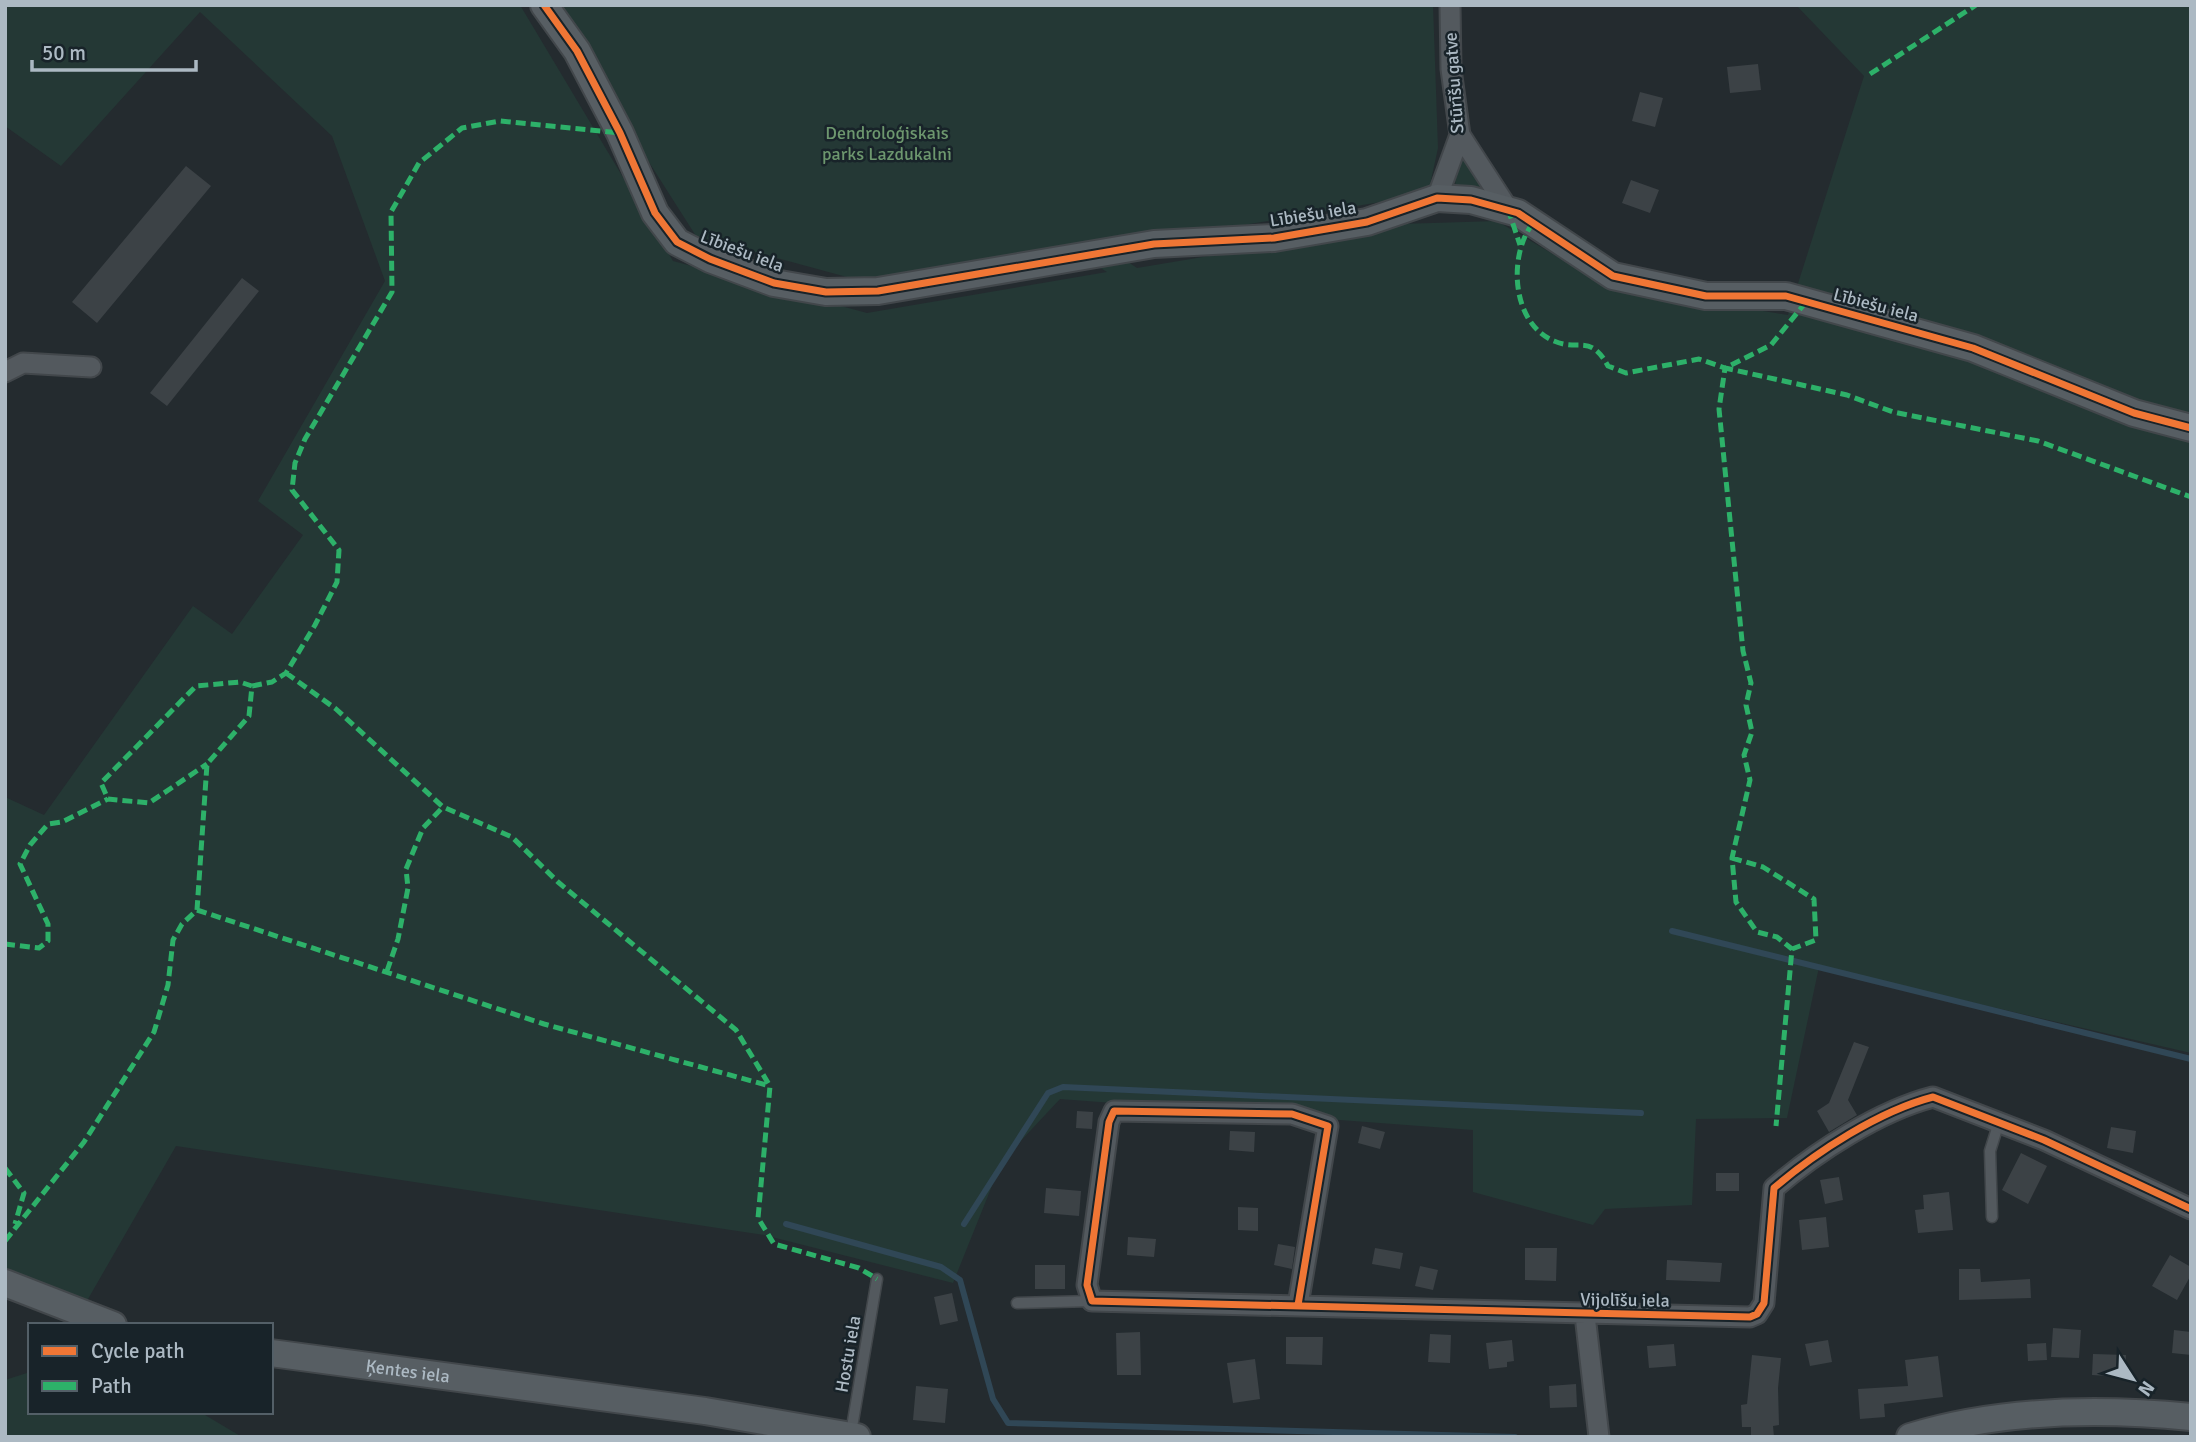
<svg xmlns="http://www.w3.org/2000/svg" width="2196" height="1442" font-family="Signika,sans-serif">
	<rect width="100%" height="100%" fill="#242b2f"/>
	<path fill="#243835" d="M5,5H520L673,261L867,313L1107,272L1077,253L880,286L696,236L549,5H1433L1438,148L1428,194L1107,248L1137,268L1400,224L1497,221L1607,286L1788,315L1864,76L1796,5H2191V1053L1819,967L1787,1118L1696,1119L1692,1205L1605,1209L1593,1225L1473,1192V1130L1060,1099L1002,1161L953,1283L764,1235L176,1146L84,1306L5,1270V797L44,815L193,606L232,634L303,535L258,501L385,281L332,136L200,12L61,166L5,126Z
		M1462,153L1489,190L1456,189L1455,178Z
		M30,1372V1412H200L242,1437H5V1380Z"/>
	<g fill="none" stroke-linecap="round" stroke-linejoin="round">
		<path stroke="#304756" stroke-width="6" d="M1672,931L2191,1059
			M786,1224L941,1267L960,1280L993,1399L1008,1423L1515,1437
			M964,1224L1048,1093L1063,1087L1641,1113"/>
	</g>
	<path fill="#3c4246" d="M1758,64L1761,90L1730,93L1727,67Z
		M1640,92L1663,98L1655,127L1632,121Z
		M186,166L211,186L97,323L72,302Z
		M1631,180L1659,190L1650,213L1622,203Z
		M242,278L259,291L167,406L150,393Z
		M1854,1042L1869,1047L1848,1100L1857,1115L1829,1132L1817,1111L1829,1103Z
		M1077,1111L1093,1112L1092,1129L1076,1128Z
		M1362,1126L1385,1132L1380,1149L1358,1143Z
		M2111,1127L2136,1131L2133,1153L2107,1148Z
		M1230,1131L1255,1132L1254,1152L1229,1150Z
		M2021,1153L2047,1166L2028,1204L2002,1190Z
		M1716,1173H1739V1191H1716Z
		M1839,1177L1843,1200L1825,1204L1820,1180Z
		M1046,1188L1081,1191L1079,1216L1044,1213Z
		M1949,1192L1953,1230L1918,1233L1915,1210L1924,1209L1923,1195Z
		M1238,1207L1258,1208V1231L1238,1230Z
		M1826,1217L1829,1247L1802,1250L1799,1220Z
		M1128,1237L1156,1239L1154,1257L1127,1255Z
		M1278,1244L1295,1247L1292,1269L1274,1265Z
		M1375,1248L1403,1253L1400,1269L1372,1264Z
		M1525,1248H1557L1556,1281L1525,1280Z
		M2170,1255L2191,1267V1275L2177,1300L2152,1286Z
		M1667,1260L1722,1263L1720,1282L1666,1280Z
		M1035,1265H1065V1289H1035Z
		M1420,1266L1438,1270L1433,1290L1415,1286Z
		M1959,1269H1980L1981,1282L2030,1279L2031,1298L1959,1300Z
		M952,1293L958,1321L940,1325L934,1297Z
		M2053,1328L2081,1330L2079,1358L2051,1357Z
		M2174,1330L2191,1332V1355L2172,1353Z
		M1140,1332L1141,1375H1117L1116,1333Z
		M1430,1334L1451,1335L1450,1363L1428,1362Z
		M1286,1337H1323L1322,1365L1286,1364Z
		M1512,1340L1514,1361L1507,1362V1367L1489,1369L1486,1343Z
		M1828,1340L1832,1362L1810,1366L1805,1344Z
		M2046,1343L2047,1360L2028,1361L2027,1344Z
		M1674,1344L1676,1366L1649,1368L1647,1346Z
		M2093,1354L2126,1355L2125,1377L2092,1375Z
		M1752,1355L1781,1358L1778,1388L1779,1425L1773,1426L1774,1437H1751V1427H1742L1741,1405L1747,1404Z
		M1938,1356L1943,1397L1884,1404L1885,1417L1860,1419L1858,1389L1908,1386L1905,1360Z
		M1255,1359L1260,1399L1233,1403L1227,1363Z
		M1576,1384L1577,1407L1550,1408L1549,1386Z
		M916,1386L948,1389L945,1423L913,1420Z"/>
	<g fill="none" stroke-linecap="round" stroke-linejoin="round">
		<defs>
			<path id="lane" d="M1992,1217L1990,1151L1999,1122
				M1017,1303L1092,1301
				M851,1433L877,1279"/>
			<path id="street" d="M1460,135L1508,209
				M1437,198L1460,135L1451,69L1450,5
				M5,372L23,363L91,367
				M1298,1305L1328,1126L1292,1114L1114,1111L1109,1122L1087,1285L1092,1301L1750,1317L1757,1314L1764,1303L1774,1188C1816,1152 1879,1111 1933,1097L2044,1140L2191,1209
				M1585,1315L1599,1437"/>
			<g id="secondary">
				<path d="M544,5L577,51L620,133L655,213L677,242L710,259L774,283L826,292L878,291L1154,244L1274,238L1367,222L1437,198L1471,200L1518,213L1613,276L1706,296H1786L1973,348L2134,413L2191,428"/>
				<path d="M5,1283L113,1325"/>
				<path id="s1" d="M271,1353L705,1411L857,1437"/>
				<path d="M1910,1437C2000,1409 2098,1408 2191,1417"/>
			</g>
		</defs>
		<use href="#lane" stroke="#42474b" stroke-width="13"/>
		<use href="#street" stroke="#42474b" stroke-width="23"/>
		<use href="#secondary" stroke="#42474b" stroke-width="30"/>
		<use href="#lane" stroke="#53595e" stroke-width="10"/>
		<use href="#street" stroke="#53595e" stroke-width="19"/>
		<use href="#secondary" stroke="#575e63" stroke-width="26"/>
		<path stroke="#2db169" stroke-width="5" stroke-dasharray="10 5" stroke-linecap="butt" d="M1870,74L1976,5
			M1508,209L1520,245
			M1533,223C1508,255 1511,323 1554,341C1579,352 1590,333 1608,366L1626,373L1699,359L1725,368L1719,409L1743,651L1751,683L1746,705L1752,732L1744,755L1750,780L1732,858L1736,902L1757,932L1777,937L1792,949L1776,1126
			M1806,302L1771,345L1725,368L1847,395L1893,412L2038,441L2191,497
			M286,673L336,709L443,807L512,837L558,882L736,1030L770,1086L758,1218L774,1244L859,1268L877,1279
			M252,686L272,682L286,673L315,625L337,582L339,550L292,490L295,463L305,439L392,292L391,212L419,163L462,128L500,121L620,133
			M1732,858L1763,867L1814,899L1816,940L1792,949
			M197,910L544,1024L770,1086
			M5,944L39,948L48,941V924L20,864L30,845L48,824L62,822L108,799
			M387,971L398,939L408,888L406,869L423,828L443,807
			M5,1168L24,1193L15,1224
			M5,1241L84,1142L154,1032L168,985L173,940L182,924L197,910L207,764L249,716L252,686L240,682L196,686L101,783L108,799L149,803L207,764"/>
		<defs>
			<path id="cycleway" d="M544,5L577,51L620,133L655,213L677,242L710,259L774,283L826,292L878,291L1154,244L1274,238L1367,222L1437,198L1471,200L1518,213L1613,276L1706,296H1786L1973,348L2134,413L2191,428
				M1298,1305L1328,1126L1292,1114L1114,1111L1109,1122L1087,1285L1092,1301L1750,1317L1757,1314L1764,1303L1774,1188C1816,1152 1879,1111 1933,1097L2044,1140L2191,1209"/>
		</defs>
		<use href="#cycleway" stroke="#182329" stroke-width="11"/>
		<use href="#cycleway" stroke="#f07635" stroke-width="7"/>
	</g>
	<g text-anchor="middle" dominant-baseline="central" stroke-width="5" stroke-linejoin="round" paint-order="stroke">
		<g font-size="18" fill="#acb9c3" stroke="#182329">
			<text transform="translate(1454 83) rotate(-94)">Stūrīšu gatve</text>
			<text transform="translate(1313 214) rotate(-9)">Lībiešu iela</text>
			<text transform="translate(742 251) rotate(21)">Lībiešu iela</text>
			<text transform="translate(1876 305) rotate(15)">Lībiešu iela</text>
			<text transform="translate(1625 1300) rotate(1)">Vijolīšu iela</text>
			<text transform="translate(848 1354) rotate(-80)">Hostu iela</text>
			<text stroke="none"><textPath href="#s1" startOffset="138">Ķentes iela</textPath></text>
		</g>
		<g font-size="18" fill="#6d976e" stroke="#182329">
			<text x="887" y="133">Dendroloģiskais<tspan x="887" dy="21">parks Lazdukalni</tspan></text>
		</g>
	</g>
	<rect width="2196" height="1442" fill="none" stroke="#acb9c3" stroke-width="14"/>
	<rect x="28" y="1323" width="245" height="91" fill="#182329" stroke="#535f67" stroke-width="2"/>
	<rect x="42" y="1346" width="35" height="10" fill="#f07635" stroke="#535f67" stroke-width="2"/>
	<text x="91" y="1358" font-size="21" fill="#acb9c3">Cycle path</text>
	<rect x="42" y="1381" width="35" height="10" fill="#2db169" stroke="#535f67" stroke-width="2"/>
	<text x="91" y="1393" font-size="21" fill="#acb9c3">Path</text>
	<g transform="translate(2133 1379) rotate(126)" stroke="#182329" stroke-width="5" paint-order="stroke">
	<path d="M0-5L12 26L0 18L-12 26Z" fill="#acb9c3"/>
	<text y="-10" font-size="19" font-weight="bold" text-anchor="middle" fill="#acb9c3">N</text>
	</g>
	<path d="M32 60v10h164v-10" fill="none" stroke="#acb9c3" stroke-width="3.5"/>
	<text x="42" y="60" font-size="21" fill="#acb9c3" stroke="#182329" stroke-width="5" paint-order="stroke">50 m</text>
</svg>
